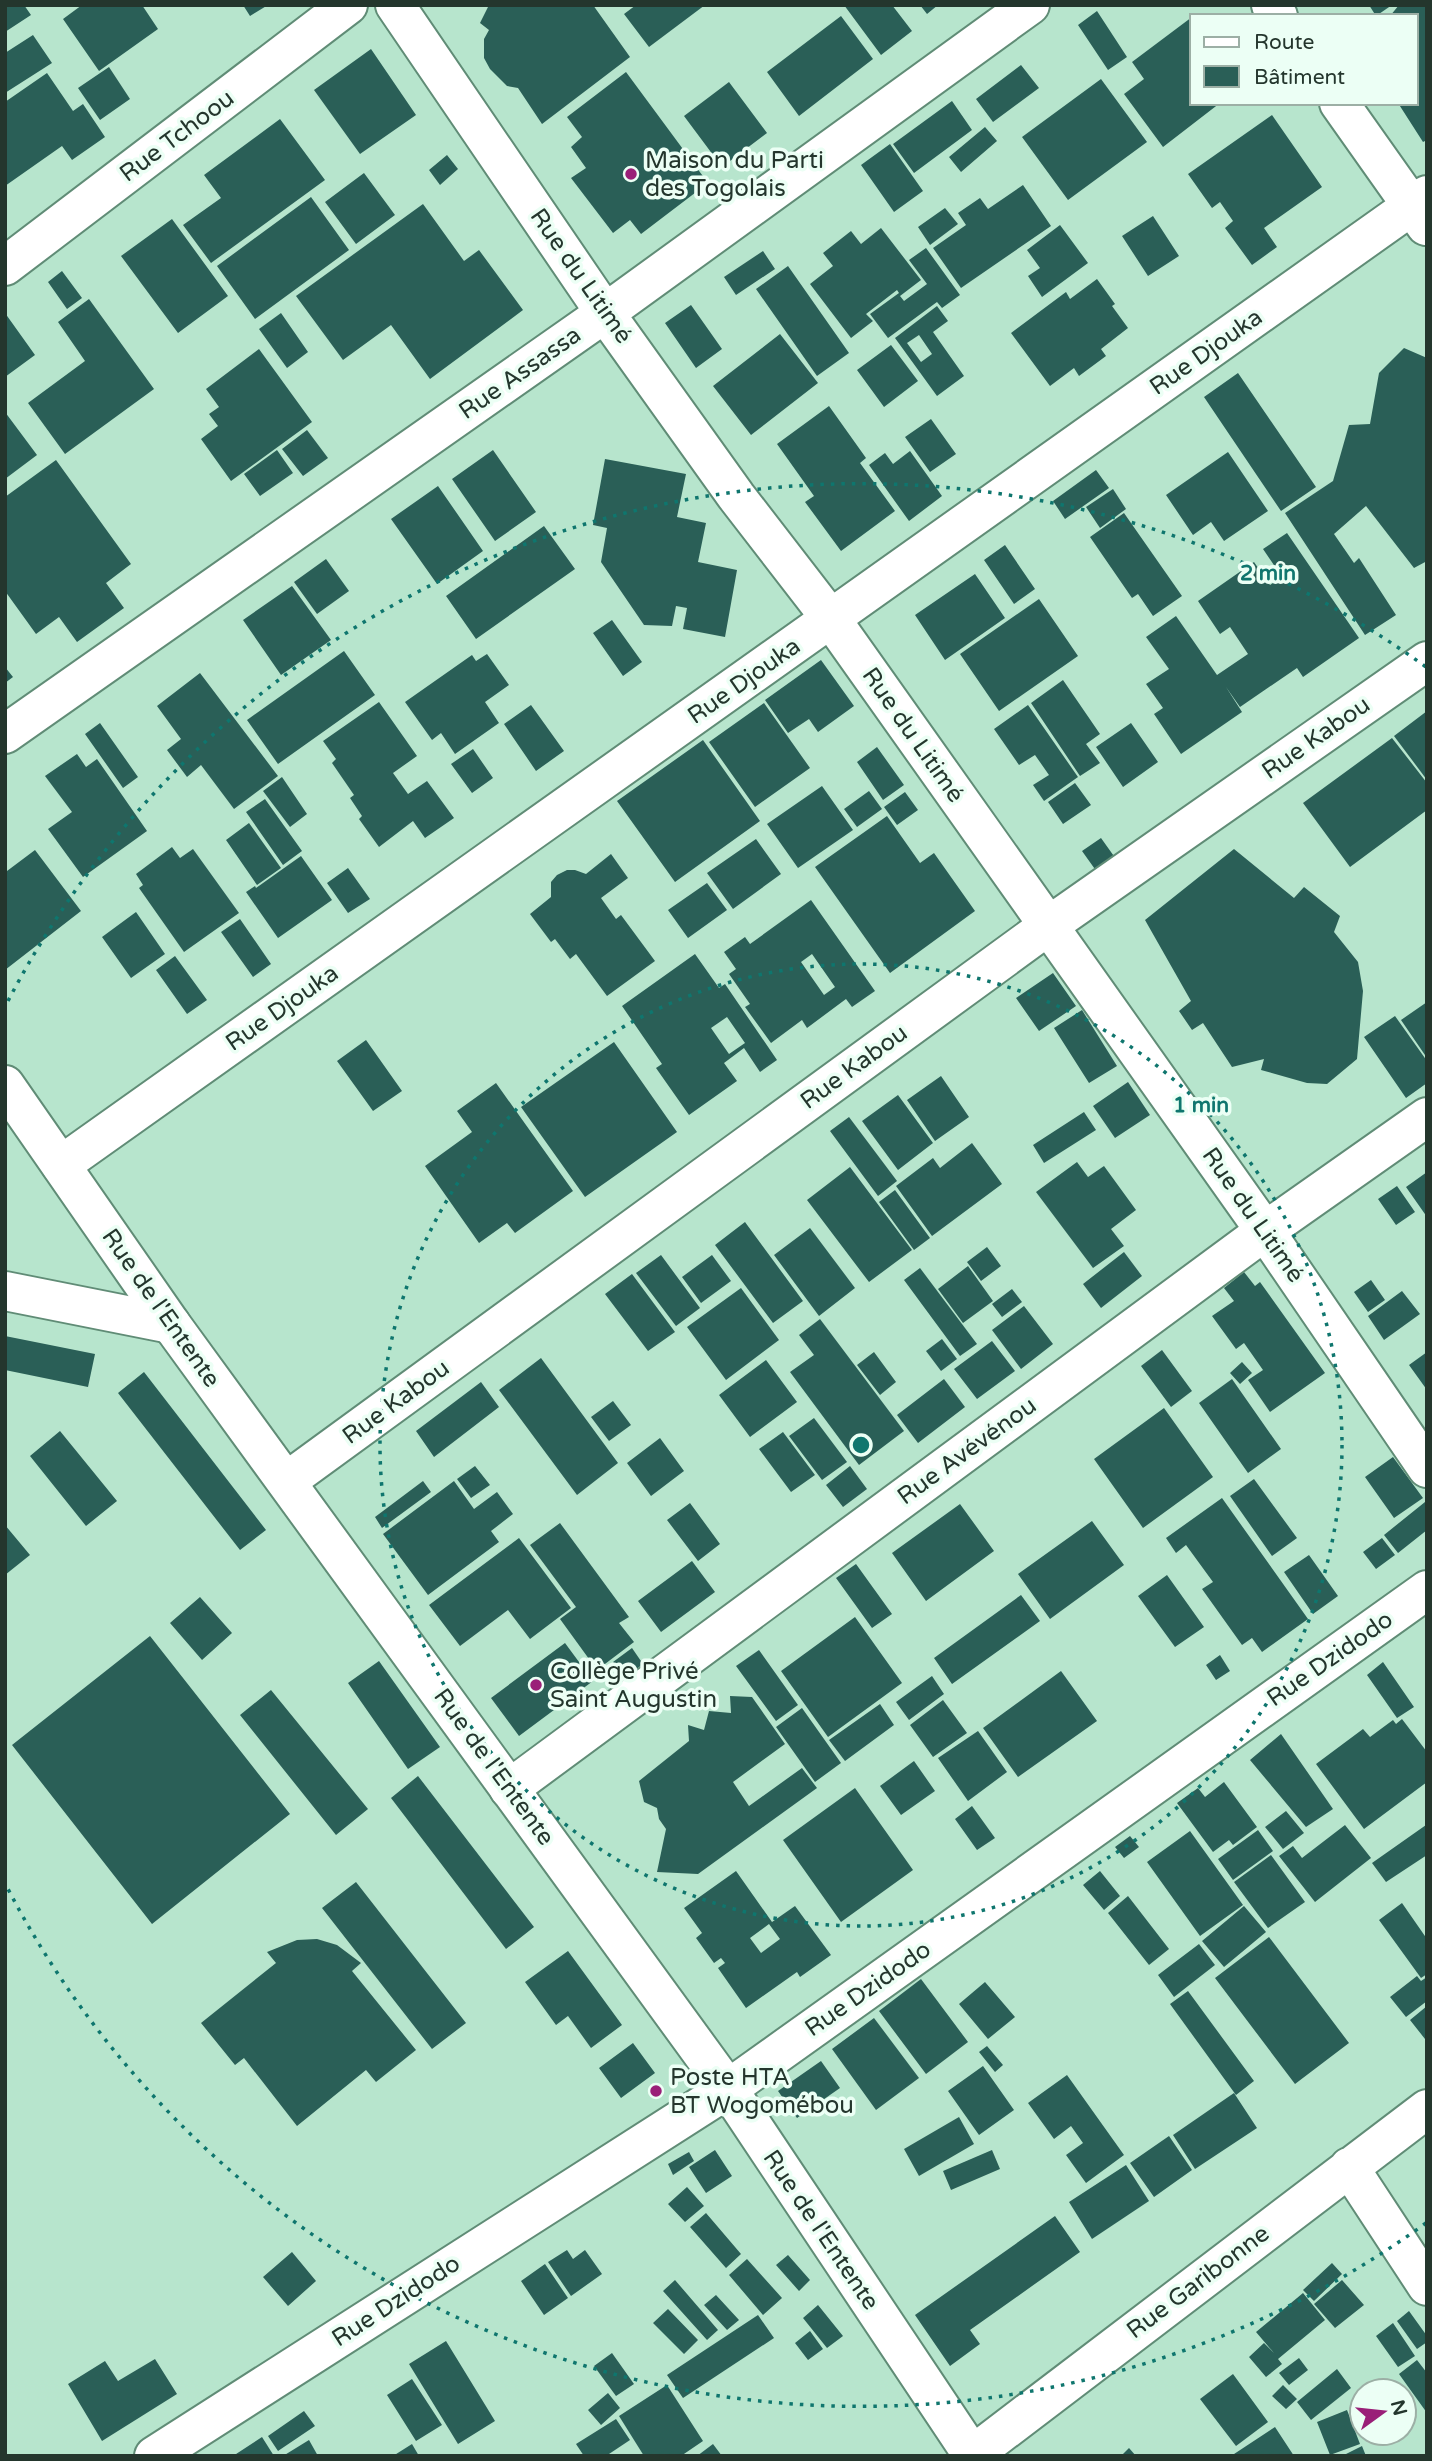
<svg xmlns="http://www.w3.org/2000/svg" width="1432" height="2461" font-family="'Varela Round',sans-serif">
	<rect width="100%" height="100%" fill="#b7e5cd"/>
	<path fill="#2a5f57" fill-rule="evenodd" d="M5,5H24L31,15L5,32Z
		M82,5H142L158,29L99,71L63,19Z
		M243,5H268L250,16Z
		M489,5H593L630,57L542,124L518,88L507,86L490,69L484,58V39L489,30L480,23Z
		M636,5H705L649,47L624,14Z
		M844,5H892L912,31L881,55Z
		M920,5H938L927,14Z
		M1369,5H1392L1376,16Z
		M1399,5H1427V140L1423,142L1398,103H1416V16H1390Z
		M1097,11L1127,57L1108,70L1078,25Z
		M841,16L873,59L799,116L767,72Z
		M1192,17V103H1220L1163,147L1124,94L1144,79L1132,62Z
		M33,35L52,63L5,93V53Z
		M371,49L416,115L360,154L314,90Z
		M1021,65L1039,88L993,122L976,99Z
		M109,67L130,99L100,120L78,88Z
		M626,72L708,183L641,234L630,220L613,233L571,178L586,168L571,147L582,137L567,117Z
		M47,73L73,111L83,104L105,137L72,160L62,146L5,186V102Z
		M1101,79L1147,142L1068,200L1022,137Z
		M729,82L767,133L722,167L684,116Z
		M952,101L972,130L914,173L893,144Z
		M1272,115L1322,187L1264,228L1277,247L1252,265L1225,228L1233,221L1220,202L1212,208L1188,174Z
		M280,119L325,180L211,263L183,225L221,198L204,175Z
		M985,127L997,141L961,172L949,157Z
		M890,144L923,191L894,212L861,165Z
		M447,155L458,169L440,185L429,170Z
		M364,173L395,215L356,244L325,202Z
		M1023,185L1051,226L961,288L933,248L966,225L958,213L980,198L988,209Z
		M311,197L349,250L255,319L217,266Z
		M423,204L464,261L479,250L523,310L430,379L391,325L343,360L296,296Z
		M945,208L958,224L930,245L918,227Z
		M1153,216L1179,256L1148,276L1122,236Z
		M172,219L228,296L178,333L121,256Z
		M1060,225L1088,263L1042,297L1028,276L1040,268L1027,250Z
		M881,228L921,280L900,296L904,301L927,284L909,260L926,248L960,295L942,308L937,302L888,338L870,314L899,293L897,290L866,314L873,321L851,338L810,284L833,266L823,253L851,231L861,244Z
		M763,251L775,269L736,295L724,277Z
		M788,266L849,353L817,376L756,289Z
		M62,271L82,298L67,309L48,282Z
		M1097,279L1115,304L1112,306L1128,328L1101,349L1106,356L1079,376L1074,368L1050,386L1011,333L1066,292L1070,299Z
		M89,299L154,389L65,454L28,403L85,361L58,322Z
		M691,305L722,349L696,368L665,323Z
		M937,306L948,321L933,332L964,376L937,396L895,338ZM919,335L932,354L921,362L907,343Z
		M5,313L35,355L5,377Z
		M281,313L308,352L287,368L259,329Z
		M780,334L818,383L751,435L713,386Z
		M891,345L918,381L884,407L857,370Z
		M1404,348L1427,358V561L1414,568L1366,506L1334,534L1354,563L1359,558L1396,615L1365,635L1285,513L1333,481L1349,425L1370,424L1379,373Z
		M259,349L312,422L231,481L201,439L218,426L209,414L219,407L206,389Z
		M1238,373L1316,487L1281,511L1204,397Z
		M829,406L866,458L860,463L895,511L841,551L805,502L814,496L777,444Z
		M5,412L37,455L5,479Z
		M931,419L956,454L930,472L905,437Z
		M307,430L328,458L303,476L282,449Z
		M277,450L293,473L260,496L244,474Z
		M493,450L536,512L495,541L452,479Z
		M910,451L942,496L909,521L869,465L885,453L893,464Z
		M1228,452L1268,511L1224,541L1211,522L1193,535L1166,495Z
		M605,459L686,474L677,517L706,523L698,562L737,570L725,637L683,629L687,608L676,606L672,626L644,625L601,562L607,528L593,525Z
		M56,460L131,564L106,583L124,608L77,642L59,617L36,634L5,591V497Z
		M1096,470L1109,488L1065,519L1053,501Z
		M438,486L483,551L437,584L391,519Z
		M1113,489L1126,509L1100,528L1086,507Z
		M1124,513L1182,596L1153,616L1138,594L1132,598L1090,537Z
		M544,526L575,569L476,639L446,596Z
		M1287,533L1359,638L1303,677L1297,668L1240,707L1226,687L1242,712L1181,754L1154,714L1163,708L1146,684L1169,669L1146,637L1176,616L1217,675L1248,654L1230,627L1220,634L1198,601L1254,562L1270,585L1282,577L1263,549Z
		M1005,545L1035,589L1014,604L984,560Z
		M326,559L349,591L317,614L294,582Z
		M975,574L1005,618L945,660L915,615Z
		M292,586L331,640L281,675L243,620Z
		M1039,599L1078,656L999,711L960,654Z
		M612,620L642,662L623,676L593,633Z
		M344,651L375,695L278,764L247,720Z
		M487,654L509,685L485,702L499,723L455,754L441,733L432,740L405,702L472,655L476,661Z
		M821,660L854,706L818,732L809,719L788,733L765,700Z
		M5,667L13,677L5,683Z
		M200,673L278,776L234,809L201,765L187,777L167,750L181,739L157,706Z
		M1063,680L1100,734L1086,744L1100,763L1080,776L1031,703Z
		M379,702L417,756L393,773L408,794L427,781L454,818L425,838L413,821L379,847L359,819L362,816L350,798L354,795L332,763L336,759L323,741Z
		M764,703L810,768L755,807L709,742Z
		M531,705L564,751L536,771L504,724Z
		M1028,705L1078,777L1044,801L1033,785L1049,775L1035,755L1019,765L994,729Z
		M1427,711V780L1394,736Z
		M100,723L138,777L123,788L85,734Z
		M1131,723L1158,762L1123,787L1096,747Z
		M1392,738L1427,783V810L1350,867L1303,803Z
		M703,740L760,821L675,882L617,801Z
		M877,747L904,785L883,800L857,762Z
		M473,749L493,778L472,793L451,764Z
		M77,754L86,767L97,759L147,831L83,877L48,829L72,812L45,776Z
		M282,777L307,814L290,827L263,791Z
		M1075,783L1091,805L1063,824L1048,802Z
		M822,786L853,830L798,868L767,824Z
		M869,791L882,809L857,827L844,809Z
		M905,792L918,810L897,825L884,807Z
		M265,799L302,851L283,865L246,812Z
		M887,816L920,863L934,853L975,911L890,973L815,867Z
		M249,823L281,868L257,885L226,840Z
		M1101,838L1116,859L1097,872L1082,851Z
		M756,839L781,874L733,909L707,873Z
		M172,847L180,858L193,849L239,913L184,952L139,888L143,885L136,874Z
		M1234,849L1294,898L1304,887L1340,916L1334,932L1358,962L1363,991L1357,1059L1327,1084L1307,1083L1261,1070L1264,1059L1232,1067L1203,1023L1192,1030L1179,1011L1191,1001L1145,920Z
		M35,850L81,911L5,970V869L7,871Z
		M611,854L628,878L601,898L616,919L621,915L655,961L607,996L576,954L570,959L555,939L551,942L530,914L551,897V882L557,875L567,870H575L586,874Z
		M301,856L332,900L278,938L246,892L255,886L256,888Z
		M348,868L370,899L348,913L327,883Z
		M707,883L727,910L688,938L668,910Z
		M811,900L875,991L852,1007L846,999L807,1028L802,1020L771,1043L745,1007L750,1004L729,974L736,969L724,952L745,937L750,944ZM812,954L835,987L824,995L801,962Z
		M136,912L165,954L131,978L102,937Z
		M240,919L271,964L253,977L221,932Z
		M695,954L719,988L725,984L777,1060L760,1072L744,1048L724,1063L737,1081L689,1115L656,1068L662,1064L622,1006ZM727,1017L745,1043L729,1054L711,1028Z
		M175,956L207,1000L187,1014L156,970Z
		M1053,973L1076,1006L1039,1031L1016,998Z
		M1427,1002V1058L1401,1020Z
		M1082,1010L1117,1066L1089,1083L1054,1028Z
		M1395,1016L1427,1061V1083L1406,1098L1364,1037Z
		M366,1040L402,1091L373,1111L337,1061Z
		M614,1042L677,1132L585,1197L521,1107Z
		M941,1076L969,1117L935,1141L907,1100Z
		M1128,1082L1150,1115L1115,1138L1093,1106Z
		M496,1083L573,1191L515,1233L507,1223L479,1243L425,1166L472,1132L457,1111Z
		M898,1095L933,1143L898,1170L862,1121Z
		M1084,1112L1096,1130L1044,1163L1033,1145Z
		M849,1117L897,1181L878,1196L830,1131Z
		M972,1143L1002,1184L932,1236L896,1186L933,1158L940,1168Z
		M1077,1162L1088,1177L1104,1166L1136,1210L1111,1229L1124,1246L1093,1268L1036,1192Z
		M850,1167L912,1250L869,1282L807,1200Z
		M1427,1172V1217L1406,1187Z
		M1397,1186L1415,1212L1396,1225L1378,1199Z
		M895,1190L930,1238L914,1250L879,1202Z
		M745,1222L803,1301L773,1323L715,1245Z
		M810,1228L855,1288L819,1316L774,1255Z
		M987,1247L1001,1266L981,1281L967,1262Z
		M1124,1252L1142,1276L1101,1308L1083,1284Z
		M661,1255L700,1308L676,1326L636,1273Z
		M712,1255L731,1281L701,1303L682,1277Z
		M968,1266L993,1301L963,1323L938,1289Z
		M920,1268L977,1344L960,1356L904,1280Z
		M1244,1272L1255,1286L1260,1282L1325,1373L1270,1412L1248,1380L1263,1370L1244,1343L1236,1349L1212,1316L1234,1301L1224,1288Z
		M632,1274L675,1332L648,1351L605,1294Z
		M1371,1280L1385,1300L1368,1312L1354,1292Z
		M741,1288L779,1340L726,1380L687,1327Z
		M1012,1289L1022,1302L1002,1317L992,1304Z
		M1402,1291L1420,1314L1384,1340L1368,1316Z
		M1024,1306L1053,1344L1021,1369L992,1330Z
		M820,1319L904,1431L859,1465L790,1372L814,1355L799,1335Z
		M5,1336L95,1354L88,1387L5,1370Z
		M942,1339L957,1359L941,1371L926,1351Z
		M992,1341L1015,1371L977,1399L954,1369Z
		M1162,1350L1192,1391L1171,1407L1141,1366Z
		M874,1352L896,1382L880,1395L857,1365Z
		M1427,1352V1390L1409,1365Z
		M541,1358L618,1463L577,1495L499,1390Z
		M766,1360L797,1402L750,1437L719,1395Z
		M1242,1362L1252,1373L1240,1384L1230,1373Z
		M144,1372L266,1530L240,1550L118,1393Z
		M944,1379L965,1407L918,1443L897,1415Z
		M1232,1379L1281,1449L1248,1473L1199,1403Z
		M481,1382L499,1407L434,1457L416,1431Z
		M613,1401L631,1425L609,1441L591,1417Z
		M1164,1408L1213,1477L1143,1528L1094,1459Z
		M814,1418L847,1462L822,1480L789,1436Z
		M60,1431L117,1501L86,1526L30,1456Z
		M783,1432L815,1475L791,1492L759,1449Z
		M660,1438L684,1471L651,1496L627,1463Z
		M1393,1457L1423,1498L1394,1518L1365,1477Z
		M475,1466L490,1485L471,1498L457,1479Z
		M850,1466L867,1489L843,1507L826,1485Z
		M1254,1479L1297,1538L1272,1556L1230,1496Z
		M423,1481L431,1492L382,1528L375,1517Z
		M454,1481L474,1509L497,1492L513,1514L491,1531L499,1542L428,1595L383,1534Z
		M1222,1498L1308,1619L1262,1652L1252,1638L1242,1645L1202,1589L1213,1582L1186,1545L1176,1553L1166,1538Z
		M1425,1502L1427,1530L1398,1553L1384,1535Z
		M690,1503L720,1544L698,1561L667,1520Z
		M960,1504L994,1551L926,1601L892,1553Z
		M1092,1521L1124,1565L1050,1619L1018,1574Z
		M560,1523L629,1617L619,1623L634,1642L597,1670L560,1619L576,1607L530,1545Z
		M5,1525L30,1555L5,1575Z
		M519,1538L571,1608L530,1639L508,1610L460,1646L429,1605Z
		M1382,1538L1395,1555L1376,1569L1363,1552Z
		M1309,1555L1338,1596L1313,1614L1284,1572Z
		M692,1561L715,1592L661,1632L638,1601Z
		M856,1564L892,1614L872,1628L836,1578Z
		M1167,1575L1204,1627L1175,1647L1138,1596Z
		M1021,1595L1040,1621L952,1684L934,1658Z
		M200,1597L232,1633L202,1660L170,1623Z
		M855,1617L902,1683L828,1737L781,1671Z
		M150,1636L290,1814L152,1924L12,1745Z
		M565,1643L593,1681L519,1736L491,1698Z
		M632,1648L643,1664L625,1678L613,1662Z
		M759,1650L798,1705L776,1721L736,1666Z
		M1220,1655L1230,1671L1216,1680L1206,1665Z
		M379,1661L440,1747L408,1769L348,1683Z
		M1383,1662L1414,1707L1397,1718L1367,1675Z
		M1061,1671L1097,1721L1018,1777L983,1728Z
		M932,1676L944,1694L909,1720L896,1702Z
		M271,1690L368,1809L336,1835L240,1715Z
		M730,1696L752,1697L785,1744L733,1782L749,1806L802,1768L817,1788L698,1874L657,1872L666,1829L659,1819L657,1808L644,1802L639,1781L689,1741L688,1725L704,1730L709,1711L731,1713Z
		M943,1700L967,1733L933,1757L910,1725Z
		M880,1704L894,1725L845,1761L829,1740Z
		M802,1708L841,1763L815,1782L776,1727Z
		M1402,1719L1427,1752V1782L1364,1829L1316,1764L1363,1729L1370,1737L1393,1720L1396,1724Z
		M978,1731L1007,1772L968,1801L938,1758Z
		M1281,1734L1333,1809L1306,1827L1250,1760Z
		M914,1761L935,1791L901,1815L880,1786Z
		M418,1776L534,1927L506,1949L391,1798Z
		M1224,1782L1257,1827L1233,1845L1229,1840L1213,1852L1177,1803L1198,1788L1205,1797Z
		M855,1788L913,1870L841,1922L783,1840Z
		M972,1806L995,1838L977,1850L955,1819Z
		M1286,1811L1304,1833L1283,1849L1265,1827Z
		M1345,1825L1371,1858L1315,1902L1279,1856L1293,1846L1302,1858Z
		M1426,1825L1427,1855L1386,1882L1372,1863Z
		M1258,1830L1273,1851L1233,1880L1218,1859Z
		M1190,1831L1243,1905L1200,1936L1147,1862Z
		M1130,1836L1139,1847L1124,1858L1115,1847Z
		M1271,1855L1305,1902L1268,1928L1234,1882Z
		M736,1871L772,1922L795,1906L831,1955L800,1977L797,1972L746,2008L718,1968L725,1963L721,1958L714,1963L696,1938L702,1933L684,1908ZM769,1924L780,1939L761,1953L750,1938Z
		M1100,1871L1120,1896L1104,1910L1083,1885Z
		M356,1882L466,2023L432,2049L322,1908Z
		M1128,1896L1169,1949L1149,1965L1108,1913Z
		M1402,1903L1427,1939V1974L1421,1978L1379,1920Z
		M1244,1906L1266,1932L1224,1967L1202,1941Z
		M1269,1937L1349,2043L1295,2084L1215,1978Z
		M317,1939L337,1945L361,1963L352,1971L416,2050L376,2082L366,2070L297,2126L244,2058L235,2065L201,2023L276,1963L267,1952L297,1940Z
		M1199,1944L1215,1965L1174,1997L1158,1975Z
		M568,1951L622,2025L591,2048L568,2016L556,2025L525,1982Z
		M1417,1976L1421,1981L1427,1977V2001L1406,2017L1390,1997Z
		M921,1979L968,2042L926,2074L879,2011Z
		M985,1982L1015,2017L988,2039L959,2004Z
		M1188,1991L1254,2081L1236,2095L1170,2004Z
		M1427,2006V2038L1425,2039L1410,2020Z
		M874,2018L919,2078L876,2110L832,2049Z
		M633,2043L655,2073L621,2098L599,2068Z
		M987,2046L1003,2065L995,2072L979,2052Z
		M821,2061L840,2088L797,2118L778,2091Z
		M983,2066L1014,2110L979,2135L948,2091Z
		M1067,2075L1124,2155L1086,2183L1066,2155L1083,2143L1071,2126L1054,2139L1028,2103Z
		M1234,2093L1257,2128L1195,2169L1173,2135Z
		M959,2117L974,2144L919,2176L904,2149Z
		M1169,2136L1192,2170L1154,2197L1130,2163Z
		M715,2150L732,2176L706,2193L689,2167Z
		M992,2150L1000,2169L951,2190L943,2171Z
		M689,2152L694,2161L673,2175L668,2164Z
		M1126,2165L1149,2201L1092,2239L1069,2202Z
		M687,2187L704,2206L685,2222L668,2204Z
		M706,2213L741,2254L726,2268L690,2227Z
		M1055,2216L1080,2252L970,2330L980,2344L950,2366L915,2315Z
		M567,2250L573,2259L585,2250L602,2274L571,2296L548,2262Z
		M292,2252L316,2281L288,2306L263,2277Z
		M788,2255L810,2280L799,2291L776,2265Z
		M747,2259L782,2298L763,2315L729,2275Z
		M1332,2263L1342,2274L1314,2301L1303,2290Z
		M545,2264L568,2298L544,2315L521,2281Z
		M675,2280L718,2330L707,2340L663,2291Z
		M1342,2280L1364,2305L1335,2328L1314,2304Z
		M1303,2293L1325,2320L1278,2359L1282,2364L1266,2377L1249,2357L1264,2343L1274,2353L1256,2332Z
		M716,2295L739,2320L727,2330L704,2305Z
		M818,2305L843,2336L827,2348L803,2318Z
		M668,2309L698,2340L684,2354L653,2323Z
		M1409,2311L1427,2336V2342L1417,2349L1397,2321Z
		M758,2315L774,2338L683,2398L667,2375Z
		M1393,2323L1415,2356L1398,2367L1376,2336Z
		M810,2331L823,2349L808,2360L795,2343Z
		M446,2341L495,2421L458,2444L409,2364Z
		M612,2353L634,2384L616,2396L594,2366Z
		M1299,2358L1308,2370L1289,2385L1279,2373Z
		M155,2359L177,2394L102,2441L68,2384L105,2361L118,2381Z
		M1417,2360L1427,2373V2413L1399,2374Z
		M1337,2369L1351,2388L1311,2420L1297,2402Z
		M1233,2374L1268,2422L1236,2446L1200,2399Z
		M412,2379L442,2425L416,2441L387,2395Z
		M667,2385L703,2441L681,2456H644L619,2416Z
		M1283,2385L1297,2399L1286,2409L1272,2396Z
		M608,2393L620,2408L601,2425L588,2410Z
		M1347,2410L1360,2444L1330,2455L1317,2422Z
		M304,2411L315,2426L278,2451L268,2436Z
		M616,2419L630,2440L606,2456H584L576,2444Z
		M1275,2427L1294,2456H1231Z
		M262,2437L274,2456H233Z
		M309,2440L318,2456H283Z
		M412,2444L419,2456H393Z
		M713,2444L722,2456H697Z
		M1362,2446L1366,2456H1342Z
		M1129,2448L1136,2456H1121Z"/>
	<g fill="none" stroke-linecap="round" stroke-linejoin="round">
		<defs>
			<path id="street" d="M395,5L605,313L736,496L831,619L1265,1231L1427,1468
				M1271,5L1278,16
				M1339,103L1426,226
				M5,266L348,5
				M5,734L605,313L1030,5
				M61,1165L1427,195
				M5,1291L171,1324
				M287,1481L1048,926L1427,661
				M509,1789L1265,1231L1427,1117
				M1349,2167L1427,2286
				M971,2456L1427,2109
				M973,2456L728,2089L1427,1590"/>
			<path id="secondary" d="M5,1085L171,1324L728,2089L154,2456"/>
		</defs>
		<use href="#street" stroke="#608c76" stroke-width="42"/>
		<use href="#secondary" stroke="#608c76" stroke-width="42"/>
		<use href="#street" stroke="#fff" stroke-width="38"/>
		<use href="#secondary" stroke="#fff" stroke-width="38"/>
	</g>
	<g fill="none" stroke="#0f766e" stroke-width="3.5" stroke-dasharray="3.5 7">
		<circle cx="861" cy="1445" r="481"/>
		<path d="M1426 2223A962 962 0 0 1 8 1889M8 1001A962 962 0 0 1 1426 667"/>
	</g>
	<g fill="#9a1f78" stroke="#ecfff5" stroke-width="2.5">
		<circle cx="631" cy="174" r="7"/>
		<circle cx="536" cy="1685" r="7"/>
		<circle cx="656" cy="2091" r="7"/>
	</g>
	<g text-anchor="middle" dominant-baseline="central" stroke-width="7" stroke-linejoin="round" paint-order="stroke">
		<g font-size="24" fill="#24362d" stroke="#ecfff5">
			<text transform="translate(177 136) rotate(-37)">Rue Tchoou</text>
			<text transform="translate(581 276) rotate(55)">Rue du Litimé</text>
			<text transform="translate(1206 352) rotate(-35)">Rue Djouka</text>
			<text transform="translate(520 373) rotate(-35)">Rue Assassa</text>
			<text transform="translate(744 681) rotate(-35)">Rue Djouka</text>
			<text transform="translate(913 735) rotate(55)">Rue du Litimé</text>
			<text transform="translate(1316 738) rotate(-35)">Rue Kabou</text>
			<text transform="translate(282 1008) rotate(-35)">Rue Djouka</text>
			<text transform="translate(854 1067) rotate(-36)">Rue Kabou</text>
			<text transform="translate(1253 1215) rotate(55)">Rue du Litimé</text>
			<text transform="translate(161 1308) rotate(55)">Rue de l'Entente</text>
			<text transform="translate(396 1402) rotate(-36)">Rue Kabou</text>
			<text transform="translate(967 1451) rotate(-36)">Rue Avévénou</text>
			<text transform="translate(1330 1659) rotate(-35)">Rue Dzidodo</text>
			<text transform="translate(494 1767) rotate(54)">Rue de l'Entente</text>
			<text transform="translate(868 1989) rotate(-35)">Rue Dzidodo</text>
			<text transform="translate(821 2230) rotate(56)">Rue de l'Entente</text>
			<text transform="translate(1198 2282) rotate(-37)">Rue Garibonne</text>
			<text transform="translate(396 2301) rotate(-33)">Rue Dzidodo</text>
		</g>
		<g font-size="24" fill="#24362d" stroke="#ecfff5" text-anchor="start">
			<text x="645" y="160">Maison du Parti<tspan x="645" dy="28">des Togolais</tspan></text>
			<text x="550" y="1671">Collège Privé<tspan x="550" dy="28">Saint Augustin</tspan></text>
			<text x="670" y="2077">Poste HTA<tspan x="670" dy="28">BT Wogomébou</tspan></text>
		</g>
	</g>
	<circle cx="861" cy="1445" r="10" fill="#0f766e" stroke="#ecfff5" stroke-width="3.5"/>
	<g font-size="21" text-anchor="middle" font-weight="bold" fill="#0f766e" stroke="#ecfff5" stroke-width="7" stroke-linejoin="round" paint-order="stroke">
		<text x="1268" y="580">2 min</text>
		<text x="1201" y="1112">1 min</text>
	</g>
	<rect width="1432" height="2461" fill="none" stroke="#24362d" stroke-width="14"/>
	<rect x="1190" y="14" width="228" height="91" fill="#ecfff5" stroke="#9cafa5" stroke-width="2"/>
	<rect x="1204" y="37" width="35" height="10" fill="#ffffff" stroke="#9cafa5" stroke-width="2"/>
	<text x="1254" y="49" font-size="21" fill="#24362d">Route</text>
	<rect x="1204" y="66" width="35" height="21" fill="#2a5f57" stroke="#9cafa5" stroke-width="2"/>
	<text x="1254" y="84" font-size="21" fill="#24362d">Bâtiment</text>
	<g transform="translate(1383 2412) rotate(75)"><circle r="33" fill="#ecfff5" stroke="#9cafa5" stroke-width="2"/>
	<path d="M0-5L12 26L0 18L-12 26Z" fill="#9a1f78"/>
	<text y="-10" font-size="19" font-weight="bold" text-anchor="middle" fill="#24362d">N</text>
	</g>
</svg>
